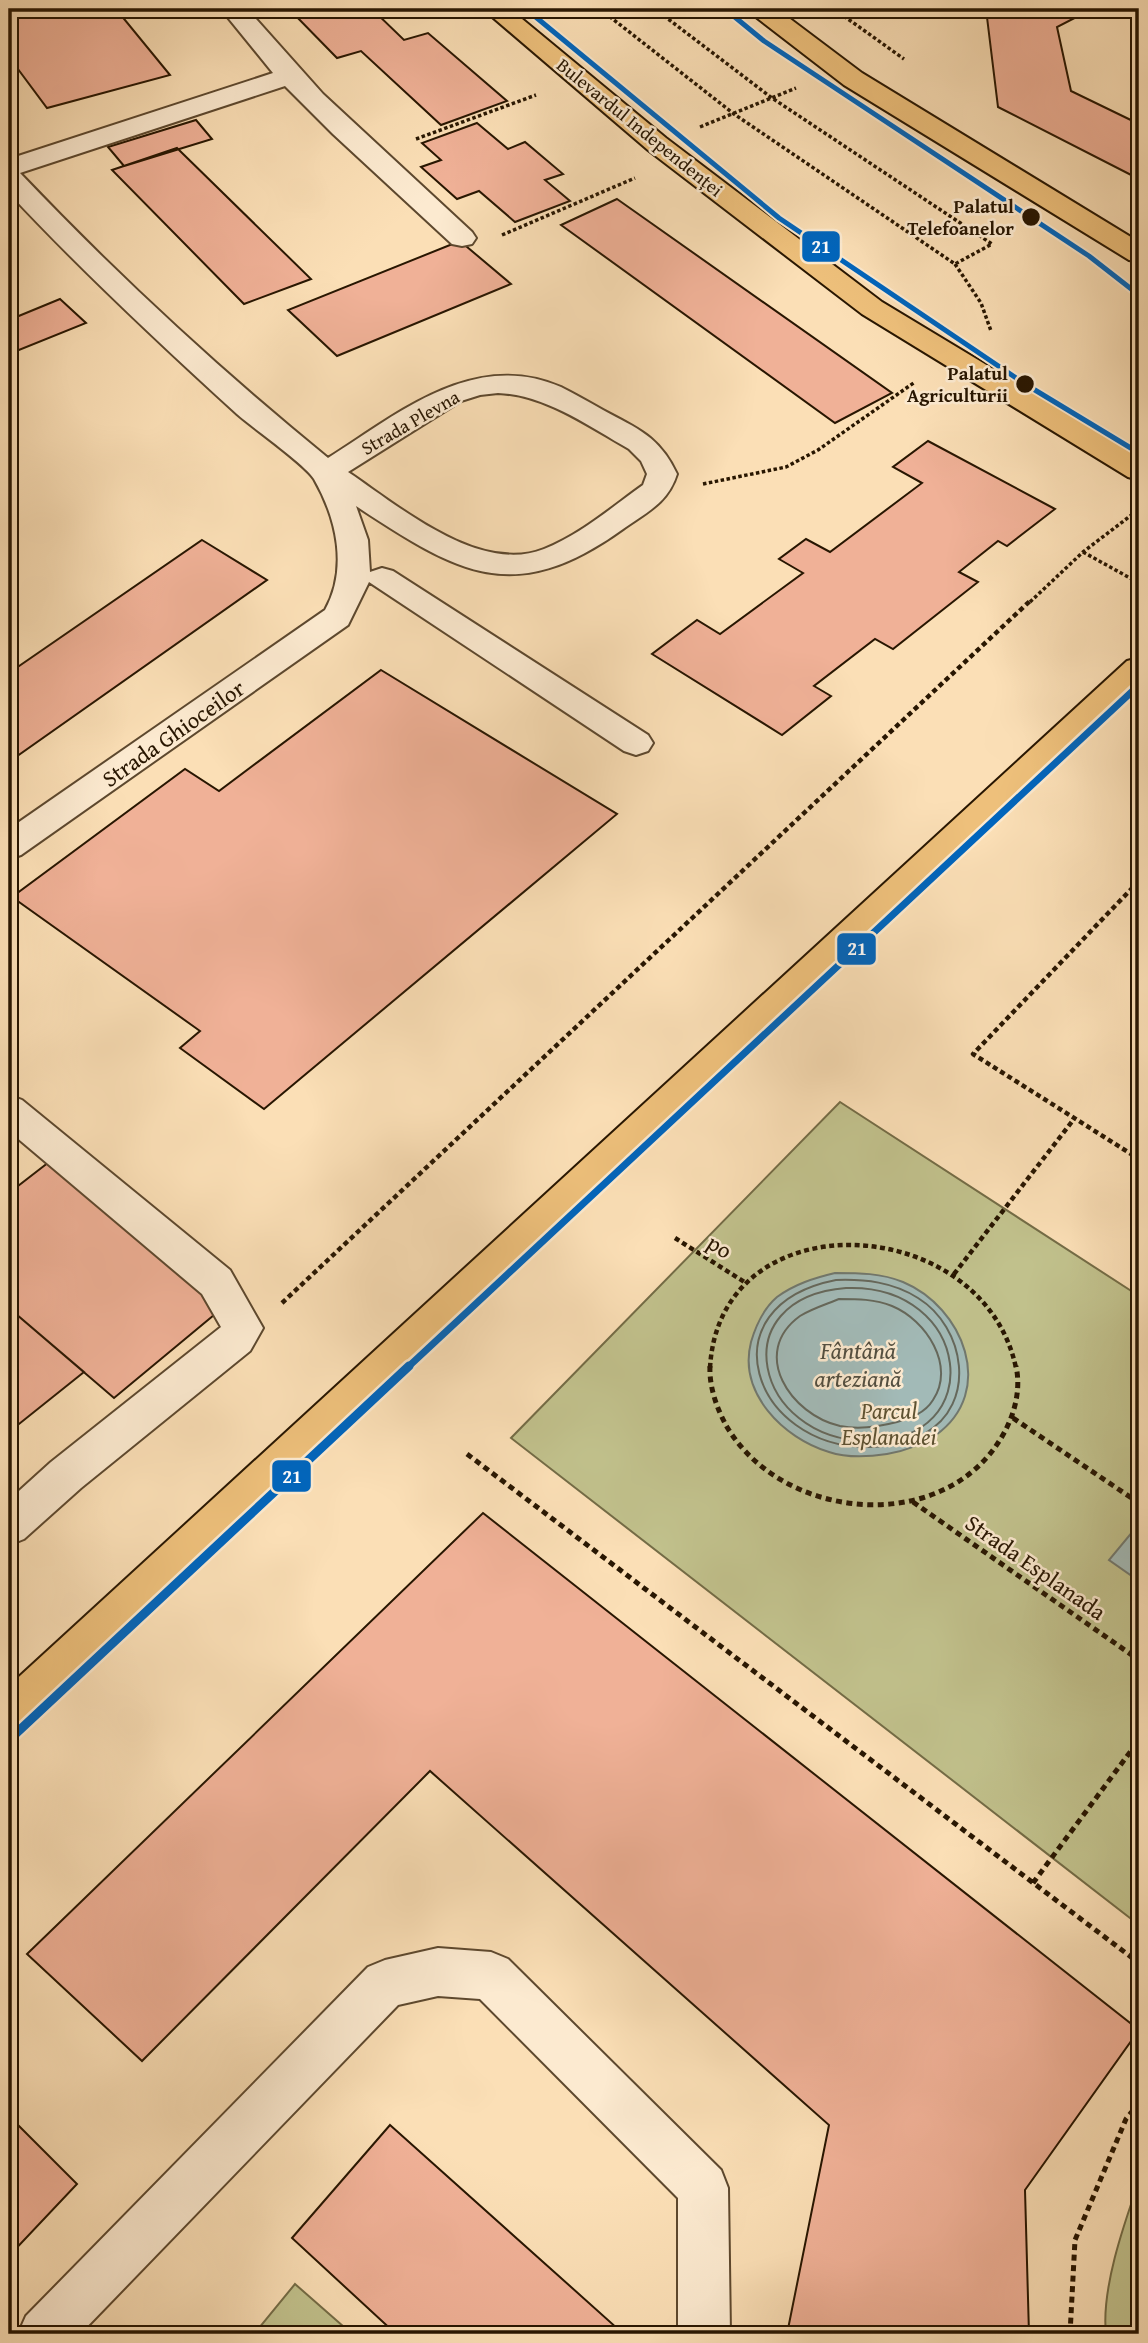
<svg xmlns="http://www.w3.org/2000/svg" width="1148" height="2343" font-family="'Gentium Book Plus',serif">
	<rect width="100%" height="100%" fill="#fbdfb6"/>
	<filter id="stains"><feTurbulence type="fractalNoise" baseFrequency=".00286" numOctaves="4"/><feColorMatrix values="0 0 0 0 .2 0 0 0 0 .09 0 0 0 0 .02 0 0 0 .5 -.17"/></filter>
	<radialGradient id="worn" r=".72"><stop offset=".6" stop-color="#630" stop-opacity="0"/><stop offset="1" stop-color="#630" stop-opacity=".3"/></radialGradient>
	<path fill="#c1c18c" stroke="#746c46" stroke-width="2" d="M840,1102L1139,1296V1925L511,1438Z
		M1139,2181V2334H1106C1101,2289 1124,2224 1139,2181Z
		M295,2284L352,2334H254Z"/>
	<path fill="#a2bab7" stroke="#71786e" stroke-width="2" d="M835,1273C859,1273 881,1273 903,1282C963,1307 997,1391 936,1435C922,1445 904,1451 887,1454C868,1457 847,1458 829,1452C783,1438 738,1393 751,1342C756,1325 763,1309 777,1297C795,1284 814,1278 835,1273Z
		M1138,1525L1139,1526V1581L1109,1560Z"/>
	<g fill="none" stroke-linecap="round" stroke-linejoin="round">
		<path stroke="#65685c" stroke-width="2" d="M836,1280C865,1279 893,1282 918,1298C965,1327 978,1404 924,1434C906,1444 887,1447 868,1447C753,1448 704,1306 836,1280Z
			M846,1288C971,1283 991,1442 867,1441C755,1440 721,1298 846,1288Z
			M839,1299C857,1299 875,1299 892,1306C926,1320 956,1366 933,1400C925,1413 911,1418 897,1422C878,1427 860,1430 840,1426C791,1415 749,1353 800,1316C811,1309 827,1304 839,1299Z"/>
	</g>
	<path fill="#f0b197" stroke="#281601" stroke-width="2" d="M25,9H116L170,75L47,108L9,57V13Z
		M289,9H372L404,40L428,33L507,101L441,125L361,51L337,58Z
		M986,9H1092L1057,27L1071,91L1139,124V179L998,107Z
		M196,120L212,139L124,166L108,147Z
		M477,123L508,149L525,142L563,174L545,180L570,201L515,222L479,191L457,199L421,167L441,160L422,143Z
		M177,148L311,279L244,304L112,170Z
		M617,199L892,393L835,423L561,225Z
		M460,241L511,284L337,356L288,310Z
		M60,299L86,323L9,354V320Z
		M928,441L1055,509L1007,546L998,541L959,572L978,582L893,649L875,639L814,686L831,696L782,735L652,654L697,620L720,634L803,573L779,559L806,539L830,552L922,483L893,467Z
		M202,540L267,580L13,759L9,756V673Z
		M381,670L617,814L264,1109L180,1048L200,1031L12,897L185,769L219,791Z
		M49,1162L226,1305L114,1398L9,1308V1193Z
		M9,1308L84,1372L9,1432Z
		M483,1513L1139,2030L1025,2190L1029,2334H787L829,2125L430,1771L142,2061L27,1954Z
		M9,2116L77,2184L9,2256Z
		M390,2125L618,2329L614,2334H396L292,2238Z"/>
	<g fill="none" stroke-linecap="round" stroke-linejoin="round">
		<defs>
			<path id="minor" d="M221,9H247L323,94L472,232L476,238L472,244L462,246L452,244L333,134L285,86L20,173C116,274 220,370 328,458C398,414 473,349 561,387C575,394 589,402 603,410C638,429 659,436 677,474C668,503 647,512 623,529C513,608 458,573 356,506L368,540L370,572L382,568L393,571L648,735L653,743L648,751L636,755L624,751L369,582L348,625L21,855L9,859V829L325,610C348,569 337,519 314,479C305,464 254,429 237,414C159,343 81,270 9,193V159L273,73ZM498,393C546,395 588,426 629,449L641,461L647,474L643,485C612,507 580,535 544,549C479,575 399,506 348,472L461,401L480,395Z
				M9,1095L22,1100L230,1270L263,1328L250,1351L81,1488L24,1539L9,1545V1500L51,1462L221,1327L202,1294L9,1131Z
				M438,1948L491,1952L508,1959L721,2170L728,2188L730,2334H678V2198L480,1999L438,1996L398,2005L80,2334H18L26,2316L368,1967L385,1960Z"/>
			<path id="major" d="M483,9H510L666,138L882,302L1139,457V480L1128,477L862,314L648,150Z
				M749,9H777L862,73L1139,242V262L1129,260L844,85L752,14Z
				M1139,658V687L25,1730L9,1736V1686L1127,661Z"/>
		</defs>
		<use href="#minor" stroke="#5d482e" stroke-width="4"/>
		<use href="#major" stroke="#281601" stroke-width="4"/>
		<path stroke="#281601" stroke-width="3.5" stroke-dasharray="3.5 2.5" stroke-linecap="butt" d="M600,9L734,114L955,264L992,244L772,98L655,9
			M834,9L904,59
			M700,127L796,88
			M416,139L536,95
			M502,235L635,178
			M955,264L981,303L991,331
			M703,484L786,467L818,450L915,382
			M1083,552L1139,583
			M1030,602L1083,552L1138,510"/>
		<path stroke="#281601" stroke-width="4.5" stroke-dasharray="5 3.5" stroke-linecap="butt" d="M1139,881L973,1054L1139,1159
			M675,1238L746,1283
			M954,1274L1074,1119
			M282,1303L1031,600
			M710,1368C719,1197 983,1211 1016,1368"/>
		<path stroke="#281601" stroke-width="5" stroke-dasharray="6 4.5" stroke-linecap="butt" d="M710,1366C709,1387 717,1409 727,1427C784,1523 948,1536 1004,1433C1015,1413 1021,1389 1016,1366
			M1013,1418L1139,1503
			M467,1454L1139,1963
			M913,1502L1139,1660
			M1033,1883L1139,1740
			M1070,2334L1075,2240L1126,2119L1139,2103"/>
		<use href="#minor" fill="#fcead0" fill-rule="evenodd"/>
		<use href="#major" fill="#eec07b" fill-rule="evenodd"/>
		<defs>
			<path id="tram-1-far2" d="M526,9L779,218L1025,384L1139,453
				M725,9L764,41L1089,256L1139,295"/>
			<path id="tram-1-far1" d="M407,1368L1139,685"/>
			<path id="tram-1" d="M9,1740L409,1366"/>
		</defs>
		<use href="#tram-1-far2" stroke="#fcead0" stroke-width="9"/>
		<use href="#tram-1-far1" stroke="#fcead0" stroke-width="12"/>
		<use href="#tram-1" stroke="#fcead0" stroke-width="14"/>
		<use href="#tram-1-far2" stroke="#0065bd" stroke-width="5"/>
		<use href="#tram-1-far1" stroke="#0065bd" stroke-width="7"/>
		<use href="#tram-1" stroke="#0065bd" stroke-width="9"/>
	</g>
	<g fill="#281601" stroke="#fcead0" stroke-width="2.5">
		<circle cx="1031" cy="217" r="10"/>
		<circle cx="1025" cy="384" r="10"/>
	</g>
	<g text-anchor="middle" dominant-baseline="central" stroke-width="5" stroke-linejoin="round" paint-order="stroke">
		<g font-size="19" fill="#281601" stroke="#fcead0">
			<text transform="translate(640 127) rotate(39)">Bulevardul Independenței</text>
			<text transform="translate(410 422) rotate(-30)">Strada Plevna</text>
		</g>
		<g font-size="19" font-weight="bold" fill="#281601" stroke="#fcead0" text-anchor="end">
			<text x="1014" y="206">Palatul<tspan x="1014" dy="22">Telefoanelor</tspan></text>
			<text x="1008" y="373">Palatul<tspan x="1008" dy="22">Agriculturii</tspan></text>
		</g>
		<g font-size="23" fill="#281601" stroke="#fcead0">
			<text transform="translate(173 733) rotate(-35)">Strada Ghioceilor</text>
			<text transform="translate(720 1246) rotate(33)">po</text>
			<text transform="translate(1036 1567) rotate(35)">Strada Esplanada</text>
		</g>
		<g font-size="23" font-style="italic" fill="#5e5232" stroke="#fcead0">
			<text x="889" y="1410">Parcul<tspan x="889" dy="26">Esplanadei</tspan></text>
		</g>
		<g font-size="24" font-style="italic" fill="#534f41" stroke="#fcead0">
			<text x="858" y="1350">Fântână<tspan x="858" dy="28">arteziană</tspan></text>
		</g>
	</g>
	<g stroke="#fcead0" stroke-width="2.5">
		<rect x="801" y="230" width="40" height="33" rx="7" fill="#0065bd"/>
		<rect x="836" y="932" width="41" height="34" rx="7" fill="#0065bd"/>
		<rect x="271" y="1459" width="41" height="34" rx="7" fill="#0065bd"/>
	</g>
	<g font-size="19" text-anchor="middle" font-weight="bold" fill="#fff">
		<text x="821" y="253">21</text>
		<text x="857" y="955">21</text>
		<text x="292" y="1483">21</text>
	</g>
	<rect width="1148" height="2343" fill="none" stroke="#fbdfb6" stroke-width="35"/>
	<rect x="10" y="10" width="1127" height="2322" fill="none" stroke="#281601" stroke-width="3.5"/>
	<rect x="18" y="18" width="1113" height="2308" fill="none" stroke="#281601" stroke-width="2"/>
	<rect width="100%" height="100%" filter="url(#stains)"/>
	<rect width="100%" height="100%" fill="url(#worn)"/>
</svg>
